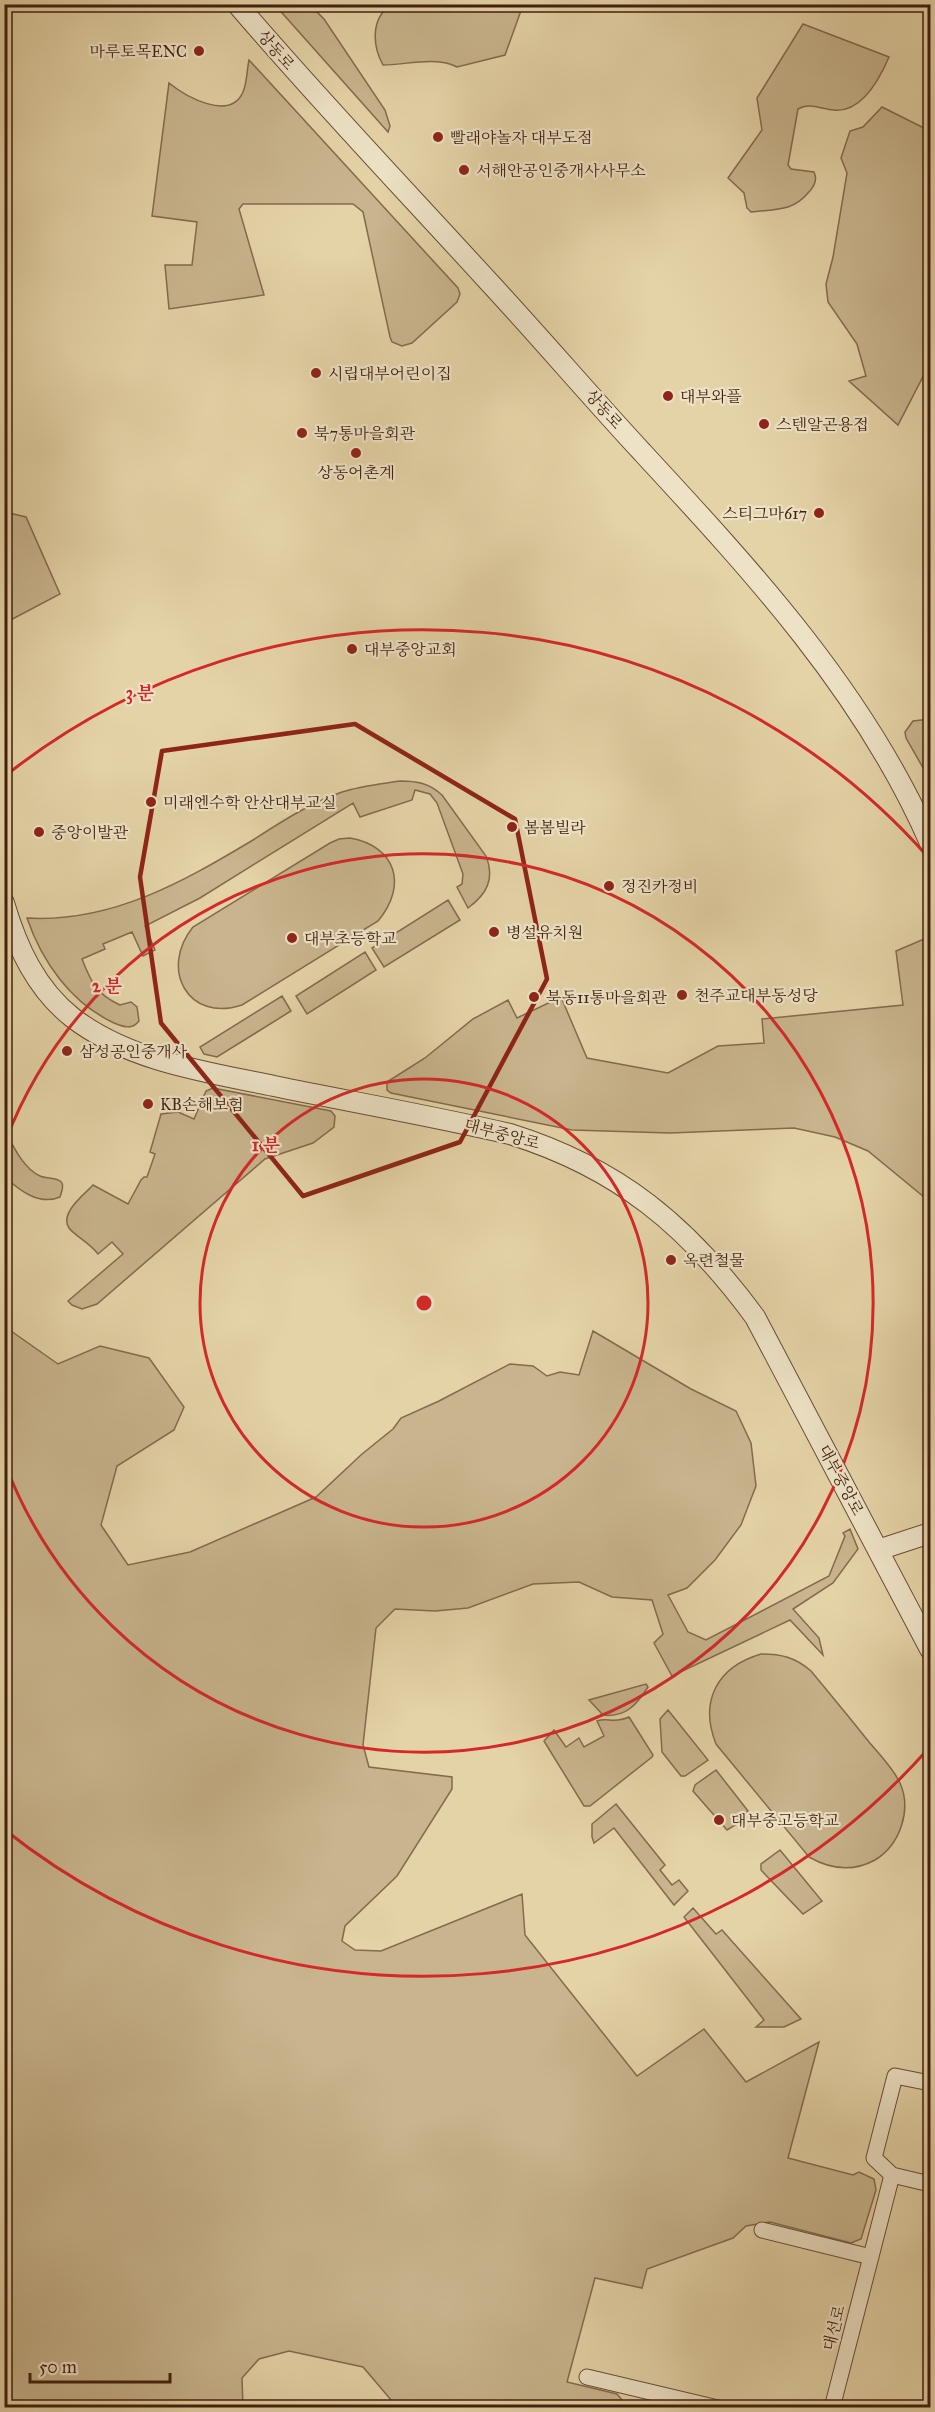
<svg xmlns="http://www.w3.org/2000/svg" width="935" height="2412" font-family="'IM FELL Great Primer','Noto Serif KR',serif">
	<rect width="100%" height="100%" fill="#e4d3a7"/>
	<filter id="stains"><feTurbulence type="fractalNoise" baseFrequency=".00333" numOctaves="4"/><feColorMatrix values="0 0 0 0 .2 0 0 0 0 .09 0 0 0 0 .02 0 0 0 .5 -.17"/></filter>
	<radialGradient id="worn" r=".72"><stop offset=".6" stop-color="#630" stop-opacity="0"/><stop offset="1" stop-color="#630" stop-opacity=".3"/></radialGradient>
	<path fill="#c8b48d" stroke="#846a4e" stroke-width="1.5" d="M275,5H310L324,19L385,110L390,126L388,132Z
		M391,5H443L470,10L472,5H523L505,55L457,67C437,56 405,65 383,65C372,45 371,18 391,5Z
		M803,24L889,57C880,78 862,113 834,110C821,109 809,102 798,109L788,165L791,169L814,172C818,180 814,187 808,193C792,212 775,209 751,212L747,208L744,193L728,178L762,130L757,98Z
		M249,60L458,288L460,294L457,302L412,343L402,346L392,342L390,337L363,212L353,204H243L239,209L264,295L169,309L165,265H192L197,222L152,216L169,83C185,96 230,122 243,92C247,83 247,69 249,60Z
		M882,107L930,131V365H929L898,425L849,381L866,376L857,344L828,302L826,284L833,257L847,173L841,158L850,131L863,127Z
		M5,512L26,517L60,594L5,623Z
		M930,719V780L906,738L905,732L913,721Z
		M400,781C417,781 429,783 442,795L486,856C495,879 487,894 468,908L457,887L462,884L463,874L437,803L430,794L415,790L412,800L360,817L353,803L200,898L145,926L155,950L143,956L132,932L103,944L105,949L82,959C91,982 96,994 120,1005L131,1002L137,1007L139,1021C132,1030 124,1027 114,1023C71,1003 42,962 27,918C111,923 183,882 253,840C281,822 310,803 342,792C360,786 381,784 400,781Z
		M350,838C396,846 408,885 378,921L242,1005C188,1023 159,969 193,927L330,843L339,839Z
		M448,900L460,920L384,967L372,948Z
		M924,939L930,941V1202L868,1151L835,1137L794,1128L670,1133L572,1130L391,1093L387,1090V1082L425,1058L473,1019L508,1000L517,1018L561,997L587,1058L668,1073L718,1046L764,1043L762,1019L903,1005L896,951Z
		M365,952L376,970L307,1014L296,996Z
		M282,996L291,1011L217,1057L204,1054L200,1047Z
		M213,1088L331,1111L335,1116L334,1127L313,1143L265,1159L97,1304L82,1309L72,1305L68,1301L123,1254L112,1242L98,1254C91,1244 74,1235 69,1228C59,1213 85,1194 93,1185L128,1204L141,1180L144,1177H147L155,1154L150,1152L161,1114L178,1112L194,1119L206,1091Z
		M5,1131C13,1146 24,1169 40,1176C46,1179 59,1177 62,1183C64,1188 61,1193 60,1197C39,1206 19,1190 5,1177Z
		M4,1326L58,1364L100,1346L149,1358L184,1407L174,1430L117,1466L101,1525L128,1565L190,1552L316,1497L362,1454L393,1429L401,1418L439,1401L510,1364L533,1366L547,1376L560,1372L579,1375L593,1331L691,1389L736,1411L751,1443L756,1486L741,1525L715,1560L687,1588L668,1595L688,1632L706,1640L829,1576L845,1536L843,1533L850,1529L858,1549L833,1583L793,1609L819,1638L823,1655L790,1620L672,1676L654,1643L663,1634L652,1600L612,1597L579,1582L533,1584L468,1608L435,1611L395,1609L376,1628L363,1745L369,1767L452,1777V1789L397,1876L345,1926L342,1941L355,1950L381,1951L522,1894L525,1935L637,2076L704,2029L746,2082L819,2042L788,2158L853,2175L859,2172L874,2179L876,2190L861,2239L851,2243L770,2222L746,2226L733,2238L647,2269L642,2288L595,2278L567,2382L617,2394L622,2400L621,2407H397L363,2367L289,2351L259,2359L242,2378L243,2407H5Z
		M761,1654C781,1654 795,1657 811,1671C830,1694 850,1718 869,1742C880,1755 893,1768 900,1783C912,1810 900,1845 875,1860C853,1872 830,1869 809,1857L716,1744C699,1701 717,1667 761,1654Z
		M646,1684L648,1687C637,1704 626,1718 603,1715L589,1700Z
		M668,1710L708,1760L685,1776H681L662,1752L660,1719Z
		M629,1717L653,1755L652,1757L590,1806H584L544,1741L554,1730L566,1747L579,1738L584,1747L604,1736L597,1721C607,1717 614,1724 629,1717Z
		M716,1770L748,1811L736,1821L737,1824L727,1830L693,1791L695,1785Z
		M616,1804L665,1865L660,1870L672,1885L679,1880L688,1891L674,1905L614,1828L594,1843L592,1837V1824Z
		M780,1850L822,1901L803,1914L761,1870V1864Z
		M693,1908L716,1934L722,1930L801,2019L784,2027H756L764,2020L684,1917Z"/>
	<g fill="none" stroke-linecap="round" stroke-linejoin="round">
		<defs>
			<path id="minor" d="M930,2083L895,2076L874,2158L892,2175L930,2184
				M762,2230L871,2257
				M587,2377L718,2408
				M832,2408L892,2175"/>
			<path id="tertiary" d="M237,4C318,99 404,189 488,281C540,337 590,396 642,452C752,571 865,693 930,843
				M4,903C17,947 36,989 73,1018C129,1061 206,1072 274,1086C352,1102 432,1116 510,1134C619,1168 688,1226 755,1317L930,1649
				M878,1550L930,1533"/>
		</defs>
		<use href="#minor" stroke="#6a4c34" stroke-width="17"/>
		<use href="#tertiary" stroke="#6a4c34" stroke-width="22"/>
		<use href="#minor" stroke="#ede2c6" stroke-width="15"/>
		<use href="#tertiary" stroke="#ede2c6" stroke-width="20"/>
	</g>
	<path fill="none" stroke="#8f2418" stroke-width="4.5" stroke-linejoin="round" d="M355,724L515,819L547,979L460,1142L303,1196L161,1023L140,877L162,751Z"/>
	<g fill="none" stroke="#d62828" stroke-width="3">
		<circle cx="424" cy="1303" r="224"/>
		<path d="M5 1142A449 449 0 1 1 5 1464"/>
		<path d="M928 1749A673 673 0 0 1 5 1830M5 776A673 673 0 0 1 928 857"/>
	</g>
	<g fill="#8f2418" stroke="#ede2c6" stroke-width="2">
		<circle cx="199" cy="51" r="6"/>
		<circle cx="438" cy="137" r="6"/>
		<circle cx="464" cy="170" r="6"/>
		<circle cx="316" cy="373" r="6"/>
		<circle cx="668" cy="396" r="6"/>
		<circle cx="764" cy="424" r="6"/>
		<circle cx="302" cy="433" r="6"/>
		<circle cx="356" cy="453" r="6"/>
		<circle cx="819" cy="513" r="6"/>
		<circle cx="352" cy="649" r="6"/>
		<circle cx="151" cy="802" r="6"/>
		<circle cx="512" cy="827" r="6"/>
		<circle cx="39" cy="832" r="6"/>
		<circle cx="609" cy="886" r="6"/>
		<circle cx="494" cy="932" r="6"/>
		<circle cx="292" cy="938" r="6"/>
		<circle cx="682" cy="995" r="6"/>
		<circle cx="534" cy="997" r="6"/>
		<circle cx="67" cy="1051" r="6"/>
		<circle cx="148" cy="1104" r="6"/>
		<circle cx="671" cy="1260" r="6"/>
		<circle cx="719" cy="1820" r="6"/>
	</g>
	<g text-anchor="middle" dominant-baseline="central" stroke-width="4.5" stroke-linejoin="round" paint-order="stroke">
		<g font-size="16" fill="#411f0e" stroke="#ede2c6">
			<text transform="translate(276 50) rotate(49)">상동로</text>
			<text transform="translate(604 409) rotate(48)">상동로</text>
			<text transform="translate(502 1134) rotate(15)">대부중앙로</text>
			<text transform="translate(841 1480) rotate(62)">대부중앙로</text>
			<text transform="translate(834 2328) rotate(-76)">대선로</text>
		</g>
		<g font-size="16" fill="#411f0e" stroke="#ede2c6" text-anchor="start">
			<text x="187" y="51" text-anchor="end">마루토목ENC</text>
			<text x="450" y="137">빨래야놀자 대부도점</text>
			<text x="476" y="170">서해안공인중개사사무소</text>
			<text x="328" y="373">시립대부어린이집</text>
			<text x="680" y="396">대부와플</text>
			<text x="776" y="424">스텐알곤용접</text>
			<text x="314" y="433">북7통마을회관</text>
			<text x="356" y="472" text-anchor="middle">상동어촌계</text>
			<text x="807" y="513" text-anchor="end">스티그마617</text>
			<text x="364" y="649">대부중앙교회</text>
			<text x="163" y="802">미래엔수학 안산대부교실</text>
			<text x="524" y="827">봄봄빌라</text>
			<text x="51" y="832">중앙이발관</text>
			<text x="621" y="886">정진카정비</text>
			<text x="506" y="932">병설유치원</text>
			<text x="304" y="938">대부초등학교</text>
			<text x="694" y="995">천주교대부동성당</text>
			<text x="546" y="997">북동11통마을회관</text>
			<text x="79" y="1051">삼성공인중개사</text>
			<text x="160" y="1104">KB손해보험</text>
			<text x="683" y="1260">옥련철물</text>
			<text x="731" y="1820">대부중고등학교</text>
		</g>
	</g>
	<circle cx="424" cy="1303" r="9" fill="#d62828" stroke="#ede2c6" stroke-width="3"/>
	<g font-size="18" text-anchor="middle" font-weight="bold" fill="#d62828" stroke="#ede2c6" stroke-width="4.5" stroke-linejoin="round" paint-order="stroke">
		<text x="140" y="699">3 분</text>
		<text x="107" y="992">2 분</text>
		<text x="266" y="1151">1 분</text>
	</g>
	<rect width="935" height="2412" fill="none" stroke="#e4d3a7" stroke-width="24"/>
	<rect x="6" y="6" width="923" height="2400" fill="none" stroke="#411f0e" stroke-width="3"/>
	<rect x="12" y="12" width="911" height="2388" fill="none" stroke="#411f0e" stroke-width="1.5"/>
	<path d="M30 2373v9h140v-9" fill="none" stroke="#411f0e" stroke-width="3"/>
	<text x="39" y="2373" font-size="18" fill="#411f0e" stroke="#ede2c6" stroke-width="4.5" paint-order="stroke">50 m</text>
	<rect width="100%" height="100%" filter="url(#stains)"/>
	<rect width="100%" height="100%" fill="url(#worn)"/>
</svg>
